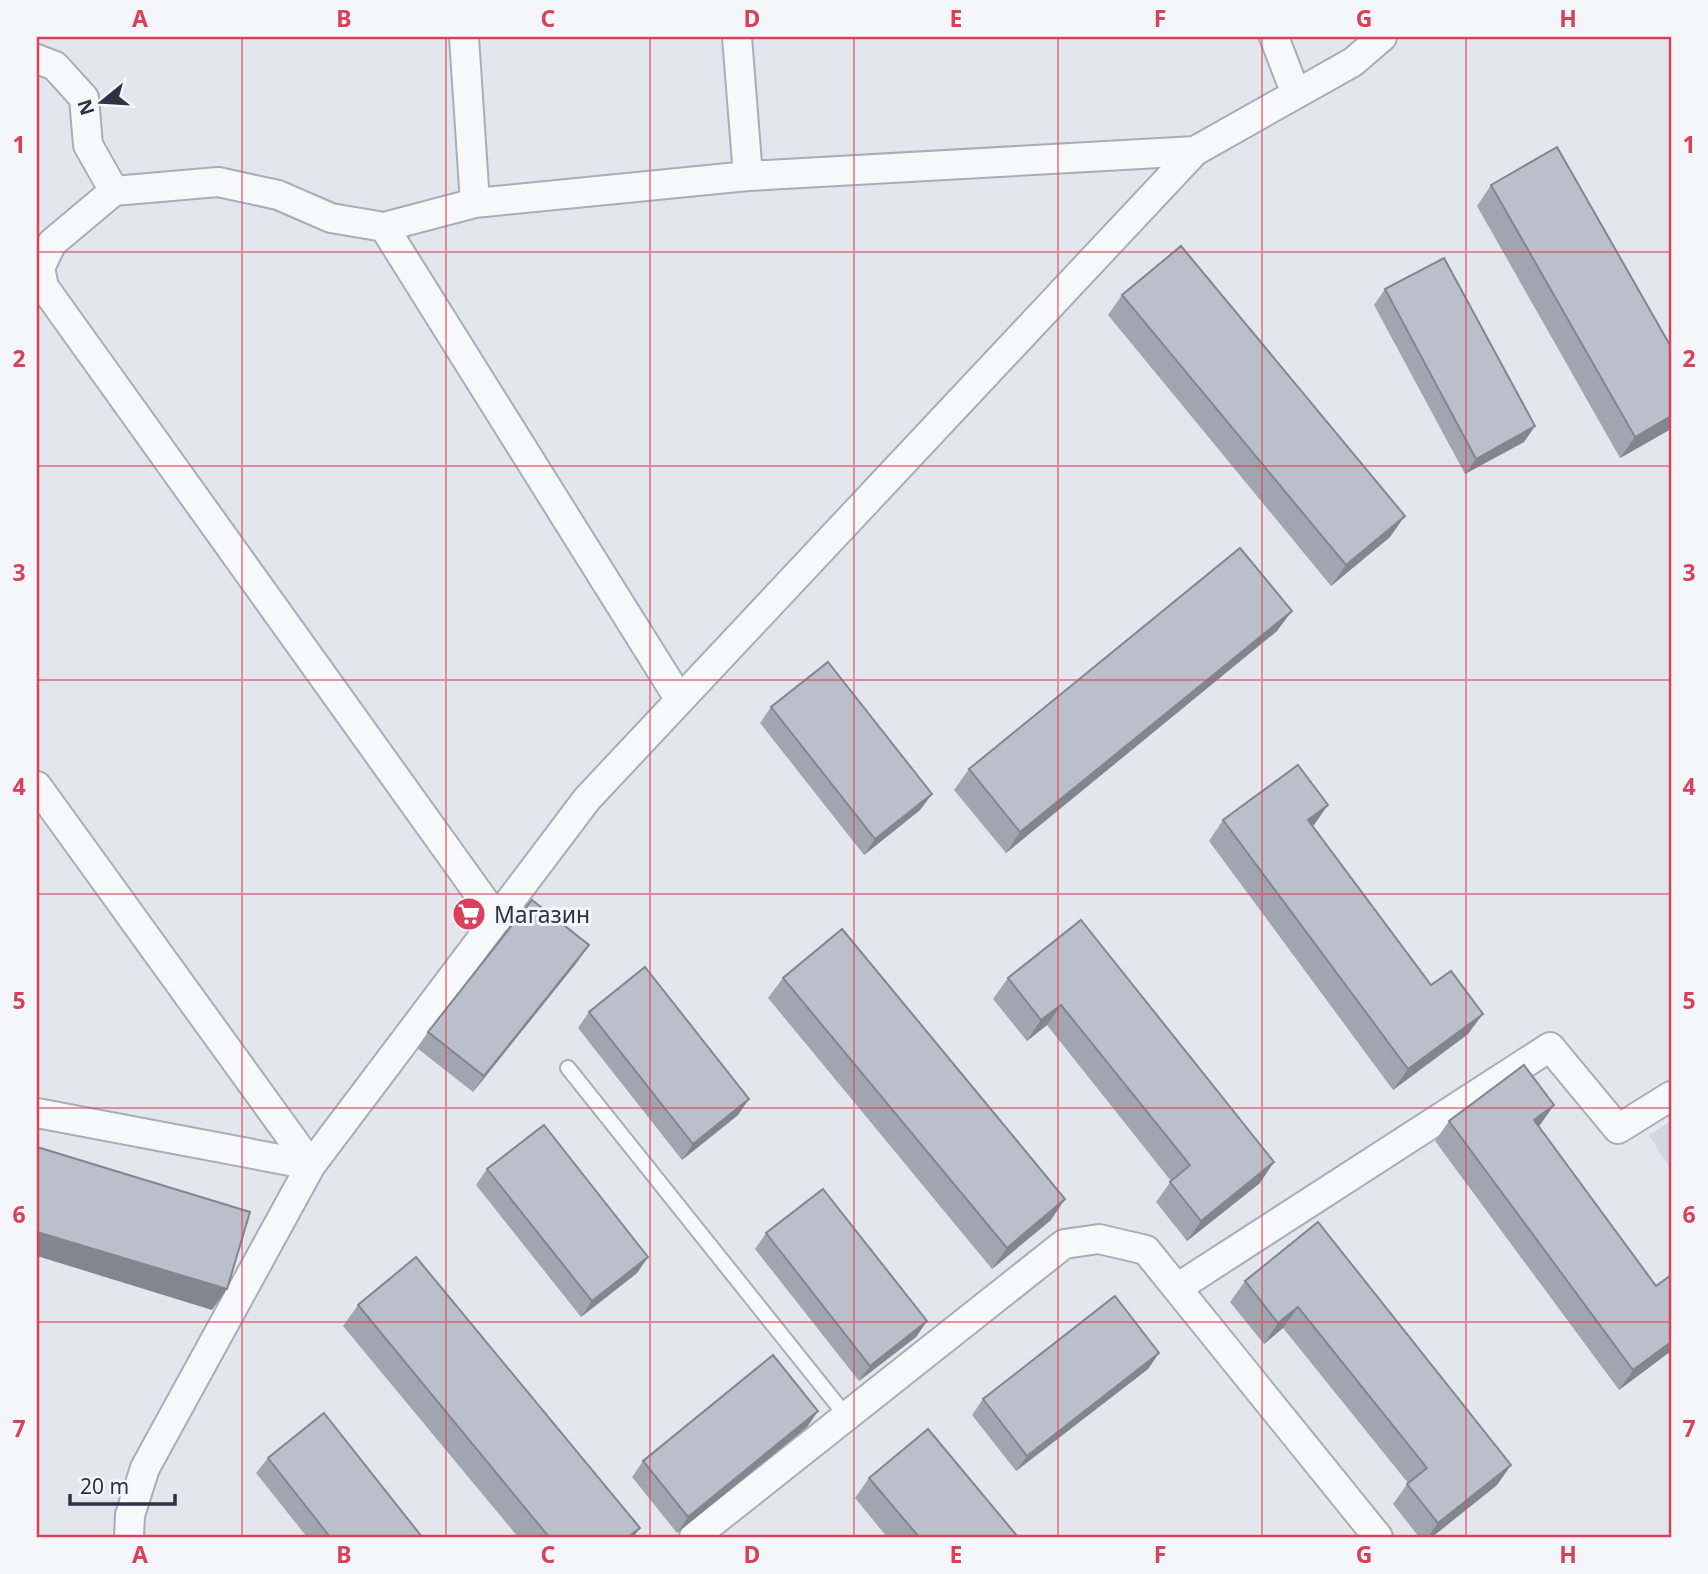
<svg xmlns="http://www.w3.org/2000/svg" width="1708" height="1574" font-family="'Noto Sans',sans-serif">
	<rect width="100%" height="100%" fill="#e3e7ed"/>
	<path fill="#d1d6df" d="M1671,1121V1170L1649,1135Z"/>
	<g fill="none" stroke-linecap="round" stroke-linejoin="round">
		<defs>
			<path id="lane" d="M568,1068L847,1417"/>
			<path id="street" d="M464,37L475,203
				M737,37L748,176
				M1274,37L1296,94
				M37,59L55,66L84,98L88,145L114,191
				M384,227L680,700
				M37,786L311,1165
				M497,919L44,287L40,268L52,243L114,191L218,182L278,195L331,218L384,227L475,203L748,176L1195,151
				M37,1113L311,1165
				M1177,1288L1550,1047L1618,1129L1671,1096
				M129,1537L130,1515L145,1468L311,1165L587,799L1195,151L1353,62L1382,37
				M694,1537L1064,1244L1099,1239L1146,1250L1378,1537"/>
		</defs>
		<use href="#lane" stroke="#a7aeb8" stroke-width="18"/>
		<use href="#street" stroke="#a7aeb8" stroke-width="32"/>
		<use href="#lane" stroke="#f7f8fa" stroke-width="14"/>
		<use href="#street" stroke="#f7f8fa" stroke-width="28"/>
	</g>
	<path fill="#a0a5af" d="M1491,185L1671,347V429L1620,458L1477,206Z
		M1385,289L1535,426L1524,442L1465,474L1374,305Z
		M1122,295L1390,537L1331,586L1108,315Z
		M1277,631L1006,853L954,790L969,769Z
		M771,707L932,794L920,810L864,855L760,723Z
		M1223,820L1313,826L1431,985L1468,1034L1393,1090L1209,841Z
		M1081,920L1260,1183L1187,1241L1156,1202L1171,1181L1047,1025L1027,1041L993,999L1008,978Z
		M578,961L473,1092L417,1048L428,1032Z
		M783,978L1051,1220L992,1269L768,998Z
		M589,1012L738,1115L682,1160L578,1028Z
		M1554,1105L1539,1126L1671,1351L1619,1390L1435,1141L1449,1121Z
		M487,1169L648,1257L637,1273L581,1317L476,1185Z
		M1318,1222L1511,1465L1497,1485L1432,1537H1419L1393,1504L1408,1483L1283,1328L1264,1344L1230,1302L1245,1281Z
		M766,1233L927,1321L916,1337L859,1381L755,1249Z
		M358,1305L640,1528L633,1537H518L343,1326Z
		M1159,1353L1148,1369L1016,1471L972,1415L983,1399Z
		M818,1411L807,1427L677,1533L632,1477L643,1461Z
		M268,1458L422,1537H307L256,1473Z
		M869,1478L1018,1537H887L855,1498Z"/>
	<path fill="#82868e" d="M1671,416V429L1620,458L1635,437Z
		M1535,426L1524,442L1465,474L1476,459Z
		M1405,516L1390,537L1331,586L1346,565Z
		M1292,611L1277,631L1006,853L1020,832Z
		M932,794L920,810L864,855L875,839Z
		M1328,805L1314,825L1294,840L1308,820Z
		M589,945L578,961L473,1092L484,1076Z
		M1061,1005L1047,1025L1027,1041L1041,1020Z
		M1483,1014L1468,1034L1393,1090L1408,1069Z
		M749,1099L738,1115L682,1160L693,1144Z
		M1554,1105L1540,1125L1520,1141L1534,1120Z
		M1274,1162L1260,1183L1187,1241L1201,1221Z
		M1065,1199L1051,1220L992,1269L1007,1248Z
		M37,1232L227,1289L212,1310L37,1256Z
		M648,1257L637,1273L581,1317L592,1301Z
		M1298,1307L1283,1328L1264,1344L1278,1323Z
		M927,1321L916,1337L859,1381L870,1366Z
		M1671,1342V1351L1619,1390L1633,1370Z
		M1159,1353L1148,1369L1016,1471L1027,1456Z
		M818,1411L807,1427L677,1533L688,1517Z
		M1511,1465L1497,1485L1432,1537H1428L1438,1523Z
		M640,1528L633,1537H628Z"/>
	<path fill="#bac0cb" stroke="#82868e" stroke-width="2" d="M1557,147L1671,347V416L1635,437L1491,185Z
		M1181,246L1405,516L1346,565L1122,295Z
		M1444,258L1535,426L1476,459L1385,289Z
		M1240,548L1292,611L1020,832L969,769Z
		M828,662L932,794L875,839L771,707Z
		M1298,765L1328,805L1308,820L1431,985L1451,971L1483,1014L1408,1069L1223,820Z
		M532,900L589,945L484,1076L428,1032Z
		M1081,920L1274,1162L1201,1221L1170,1182L1190,1165L1061,1005L1041,1020L1008,978Z
		M842,929L1065,1199L1007,1248L783,978Z
		M645,967L749,1099L693,1144L589,1012Z
		M1524,1065L1554,1105L1534,1120L1656,1286L1671,1275V1342L1633,1370L1449,1121Z
		M544,1125L648,1257L592,1301L487,1169Z
		M37,1147L250,1212L227,1289L37,1232Z
		M823,1189L927,1321L870,1366L766,1233Z
		M1318,1222L1511,1465L1438,1523L1407,1484L1427,1468L1298,1307L1278,1323L1245,1281Z
		M416,1257L640,1528L628,1537H549L358,1305Z
		M1115,1296L1159,1353L1027,1456L983,1399Z
		M773,1355L818,1411L688,1517L643,1461Z
		M324,1413L422,1537H330L268,1458Z
		M928,1429L1018,1537H919L869,1478Z"/>
	<path fill="none" stroke="#da4059" stroke-width="2" stroke-opacity="0.55" d="M242,37V1537M446,37V1537M650,37V1537M854,37V1537M1058,37V1537M1262,37V1537M1466,37V1537M37,252H1671M37,466H1671M37,680H1671M37,894H1671M37,1108H1671M37,1322H1671"/>
	<defs>
		<symbol id="supermarket-disc" viewBox="-11 -11 22 22"><circle r="9.5" fill="#da4059" stroke="#f4f6f9"/><path d="M-6-5.5h2.5l.6 2H6L4.5 2H-2.5L-4.4-4H-6ZM-1.5 3.2a1.3 1.3 0 1 0 .1 0ZM3 3.2a1.3 1.3 0 1 0 .1 0Z" fill="#fff"/></symbol>
	</defs>
	<g fill-rule="evenodd">
		<use href="#supermarket-disc" x="450" y="895" width="38" height="38"/>
	</g>
	<g text-anchor="middle" dominant-baseline="central" stroke-width="6" stroke-linejoin="round" paint-order="stroke">
		<g font-size="23" fill="#293447" stroke="#f4f6f9" text-anchor="start">
			<text x="494" y="914">Магазин</text>
		</g>
	</g>
	<rect width="1708" height="1574" fill="none" stroke="#f4f6f9" stroke-width="77"/>
	<g transform="translate(102 102) rotate(252)" stroke="#f4f6f9" stroke-width="5" paint-order="stroke">
	<path d="M0-5L12 26L0 18L-12 26Z" fill="#293447"/>
	<text y="-10" font-size="19" font-weight="bold" text-anchor="middle" fill="#293447">N</text>
	</g>
	<path d="M70 1494v10h105v-10" fill="none" stroke="#293447" stroke-width="3.5"/>
	<text x="80" y="1494" font-size="21" fill="#293447" stroke="#f4f6f9" stroke-width="5" paint-order="stroke">20 m</text>
	<rect x="38" y="38" width="1632" height="1498" fill="none" stroke="#da4059" stroke-width="2.5"/>
	<g font-size="23" text-anchor="middle" font-weight="bold" fill="#da4059">
		<text x="140" y="27">A</text>
		<text x="344" y="27">B</text>
		<text x="548" y="27">C</text>
		<text x="752" y="27">D</text>
		<text x="956" y="27">E</text>
		<text x="1160" y="27">F</text>
		<text x="1364" y="27">G</text>
		<text x="1568" y="27">H</text>
		<text x="19" y="153">1</text>
		<text x="1689" y="153">1</text>
		<text x="19" y="367">2</text>
		<text x="1689" y="367">2</text>
		<text x="19" y="581">3</text>
		<text x="1689" y="581">3</text>
		<text x="19" y="795">4</text>
		<text x="1689" y="795">4</text>
		<text x="19" y="1009">5</text>
		<text x="1689" y="1009">5</text>
		<text x="19" y="1223">6</text>
		<text x="1689" y="1223">6</text>
		<text x="19" y="1437">7</text>
		<text x="1689" y="1437">7</text>
		<text x="140" y="1563">A</text>
		<text x="344" y="1563">B</text>
		<text x="548" y="1563">C</text>
		<text x="752" y="1563">D</text>
		<text x="956" y="1563">E</text>
		<text x="1160" y="1563">F</text>
		<text x="1364" y="1563">G</text>
		<text x="1568" y="1563">H</text>
	</g>
</svg>
